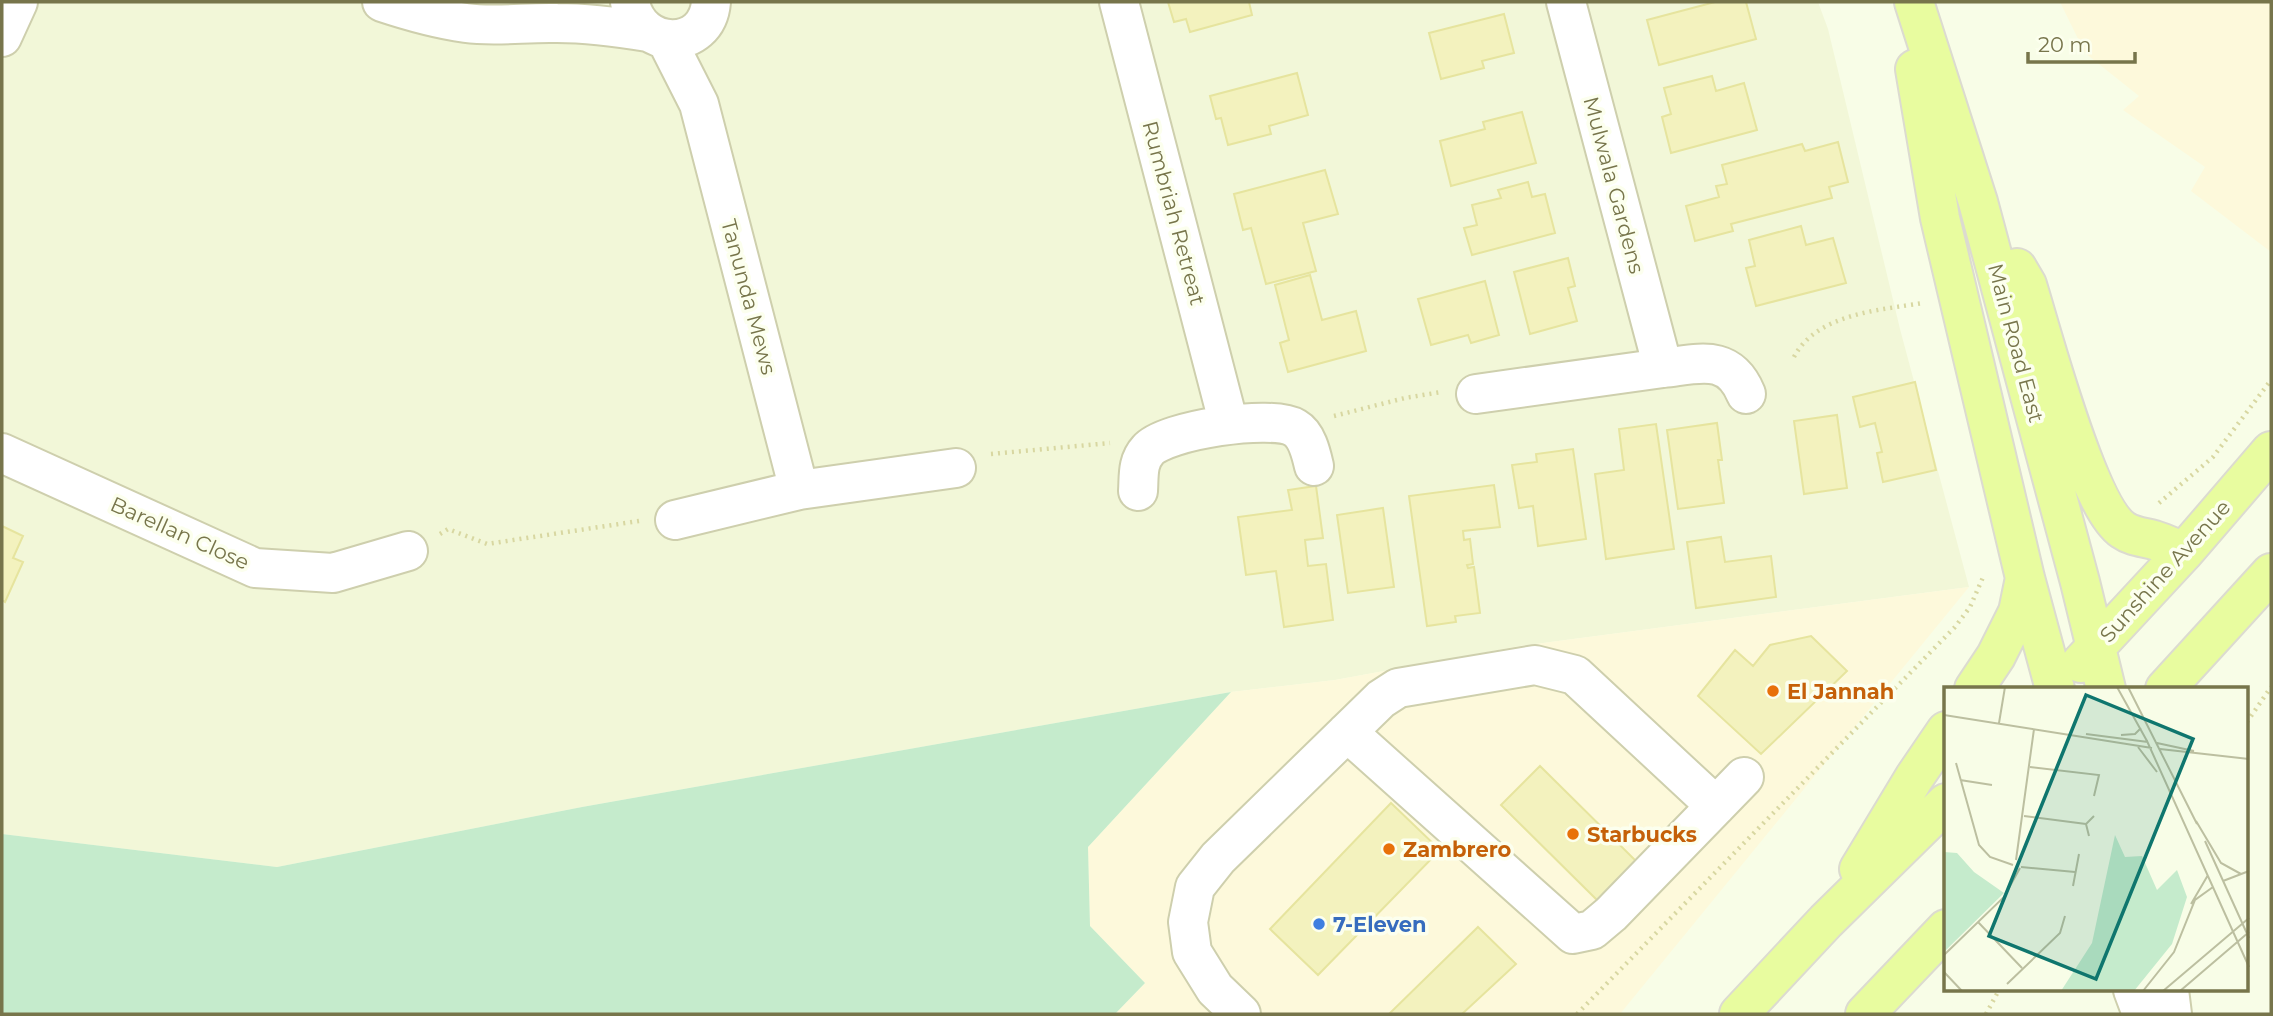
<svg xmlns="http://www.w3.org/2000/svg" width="2273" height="1016" font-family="Montserrat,sans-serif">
	<rect width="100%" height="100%" fill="#f8fde7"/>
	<path fill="#f2f7d8" d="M2,2H1818L1828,29L1900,329L1969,587L1520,646L1335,680L1231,692L582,807L277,867L2,834Z"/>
	<path fill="#fdf9db" d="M2060,2H2271V252L2191,191L2205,167L2123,110L2139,96L2085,53Z
		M1969,587L1620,1014H1115L1145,983L1090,926L1088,847L1231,692L1335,680L1520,646Z"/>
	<path fill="#c5ebcc" d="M1231,692L1088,847L1090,926L1145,983L1115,1014H2V834L277,867L582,807Z"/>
	<path fill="#f3f2be" stroke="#e6e49e" stroke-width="2" d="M1168,2H1249L1252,15L1190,32L1186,19L1174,22Z
		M1715,2H1746L1756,39L1659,65L1647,20Z
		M1504,14L1514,53L1482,61L1484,68L1441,79L1429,33Z
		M1297,73L1308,115L1269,126L1271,134L1228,145L1221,118L1216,119L1210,96Z
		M1712,76L1716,91L1744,83L1757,130L1671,153L1662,117L1671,114L1664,88Z
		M1522,112L1536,163L1451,186L1440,141L1485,129L1483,122Z
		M1838,142L1848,182L1829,187L1832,198L1731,224L1733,231L1695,241L1686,206L1719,197L1716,186L1727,184L1722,165L1802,144L1805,151Z
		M1325,170L1338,214L1303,223L1316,271L1266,284L1251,228L1243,230L1234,194Z
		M1528,182L1532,197L1545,194L1555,233L1472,255L1464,228L1477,225L1472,205L1501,198L1498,190Z
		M1801,226L1806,245L1833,238L1846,283L1756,306L1746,268L1755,266L1749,240Z
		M1568,258L1575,286L1568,288L1577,321L1530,334L1514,272Z
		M1310,275L1322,320L1356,311L1366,351L1288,372L1280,343L1289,340L1275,285Z
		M1485,281L1499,335L1471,343L1468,335L1431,345L1418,299Z
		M1915,382L1936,470L1883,482L1877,453L1882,452L1875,423L1860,427L1853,397Z
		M1837,415L1847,488L1804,494L1794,421Z
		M1717,423L1722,460H1718L1724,503L1678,509L1667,430Z
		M1656,424L1674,549L1606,559L1595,474L1624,470L1619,429Z
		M1573,449L1586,539L1538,546L1533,506L1519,508L1512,465L1537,462L1536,454Z
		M1494,485L1500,527L1463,531L1464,540L1470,539L1473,564L1467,565L1468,568L1474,567L1480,613L1455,616L1456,622L1427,626L1409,496Z
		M1316,486L1323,538L1305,540L1308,566L1326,564L1333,620L1284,627L1276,571L1246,575L1238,517L1292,510L1288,490Z
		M1383,508L1394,587L1348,593L1337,515Z
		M2,526L23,536L13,558L23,562L5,602L2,600Z
		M1721,537L1725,562L1771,556L1776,597L1696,608L1687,542Z
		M1811,636L1847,671L1761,754L1698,696L1735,650L1753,666L1770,645Z
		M1540,766L1637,862L1598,901L1501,805Z
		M1391,803L1440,850L1318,975L1270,929Z
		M1478,927L1516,964L1462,1014H1389Z"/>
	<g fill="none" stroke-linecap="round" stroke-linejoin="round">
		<defs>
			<path id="minor" d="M382,2C409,11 438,19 466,23C496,27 527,22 557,23C588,23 618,27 648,32
				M630,2C639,51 707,52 711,2
				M1119,2L1229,425
				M2,37L18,2
				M666,39L699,104L799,490
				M1663,368C1699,364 1729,353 1746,394
				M1476,394L1663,368L1566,2
				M2,453L255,568L333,573L408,551
				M1138,491C1139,476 1137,462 1148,450C1165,430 1272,414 1295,428C1307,435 1311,453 1314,466
				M675,520L799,490L956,468
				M1347,732L1573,934L1592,930L1611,914L1744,777
				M2133,990L2142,1014
				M2169,990L2172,1014
				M1241,1014L1215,989L1192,952L1188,922L1195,887L1218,858L1381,699L1398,688L1535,665L1575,675L1716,806"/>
			<path id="major" d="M1914,2L1978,202L2080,582L2106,689
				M1915,69L1940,218L2025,578L2055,689
				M2017,268L2027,285C2042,333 2087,506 2123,530C2133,537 2143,537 2154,540C2164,543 2174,548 2184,552
				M2081,663L2184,552L2271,451
				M1974,689L1996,656L2018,612L2025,578
				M2165,689L2271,573
				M1859,869L1914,778L1946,731
				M1739,1014L1826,921L1946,803
				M1865,1014L1946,929"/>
		</defs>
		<use href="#minor" stroke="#cecfad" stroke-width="42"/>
		<use href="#major" stroke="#dcdbd0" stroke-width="42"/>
		<path stroke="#d8d7a1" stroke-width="4.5" stroke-dasharray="2 5" stroke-linecap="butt" d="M1794,357C1817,313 1881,310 1923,303
			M1334,416L1405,398L1441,392
			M991,454L1110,443
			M2159,503L2213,457L2271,380
			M440,534L448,529L487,544L639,521
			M2247,722L2271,687
			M1577,1014L1955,627L1970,607L1984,575
			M1986,1014L1999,990"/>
		<use href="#minor" stroke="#fff" stroke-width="38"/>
		<use href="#major" stroke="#e8fc9f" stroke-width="38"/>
	</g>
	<g fill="#e8710a" stroke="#fcffee" stroke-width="2.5">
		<circle cx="1773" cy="691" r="7"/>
		<circle cx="1573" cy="834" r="7"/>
		<circle cx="1389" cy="849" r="7"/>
	</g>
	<circle fill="#3f7fe0" stroke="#fcffee" stroke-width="2.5" cx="1319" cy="924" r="7"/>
	<g text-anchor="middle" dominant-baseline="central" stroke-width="7" stroke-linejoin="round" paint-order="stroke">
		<g font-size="21" fill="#77754b" stroke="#fcffee">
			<text transform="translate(1614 185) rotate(75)">Mulwala Gardens</text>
			<text transform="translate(1174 213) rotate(75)">Rumbriah Retreat</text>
			<text transform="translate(749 297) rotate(75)">Tanunda Mews</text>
			<text transform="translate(2016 343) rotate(75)">Main Road East</text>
			<text transform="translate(180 533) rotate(24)">Barellan Close</text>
			<text transform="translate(2165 571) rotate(-48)">Sunshine Avenue</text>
		</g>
		<g font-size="21" font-weight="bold" fill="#c56008" stroke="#fcffee" text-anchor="start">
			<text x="1787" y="691">El Jannah</text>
			<text x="1587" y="834">Starbucks</text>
			<text x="1403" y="849">Zambrero</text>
		</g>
		<g font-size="21" font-weight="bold" fill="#366cbe" stroke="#fcffee" text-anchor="start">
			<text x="1333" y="924">7-Eleven</text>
		</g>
	</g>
	<g transform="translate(1944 687)">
		<rect width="304" height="304" fill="#f8fde7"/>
		<path d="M171,148L181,170L198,169L213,203L233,183L243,210L228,257L190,304H117L148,256ZM0,165L13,166L30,185L60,206L0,265Z" fill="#c5ebcc"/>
		<path fill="none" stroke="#bcbfa0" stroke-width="2" d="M173,0L203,54L305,280M184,0L253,137M0,28L208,61M55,36L61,0M142,47L204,55M177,48L191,47L197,41M213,56L250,64M194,60L213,85M216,62L305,72M12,76L35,158L46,170L69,178M86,80L155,88L150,109M16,93L48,98M80,129L142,137M252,134L277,176L297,187M145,149L142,137L150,129M261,154L305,251M72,173L90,42M77,180L131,185M279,194L305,184M129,199L135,167M247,217L264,188M34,235L78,281M0,268L60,210L76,181M0,285L18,304M63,297L116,246L121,229M199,304L230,265L251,213L269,200M219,304L305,231M236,304L305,245"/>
		<path fill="#0f766e" fill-opacity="0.15" stroke="#0f766e" stroke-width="3.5" d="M142,8L249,52L152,292L45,249Z"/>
		<rect width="304" height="304" fill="none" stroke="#77754b" stroke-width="3.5"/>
	</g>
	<rect width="2273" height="1016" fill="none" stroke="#77754b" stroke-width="7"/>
	<path d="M2028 52v10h107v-10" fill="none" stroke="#77754b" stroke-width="3.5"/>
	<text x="2038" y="52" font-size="21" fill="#77754b" stroke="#fcffee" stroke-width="5" paint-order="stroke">20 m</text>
</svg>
